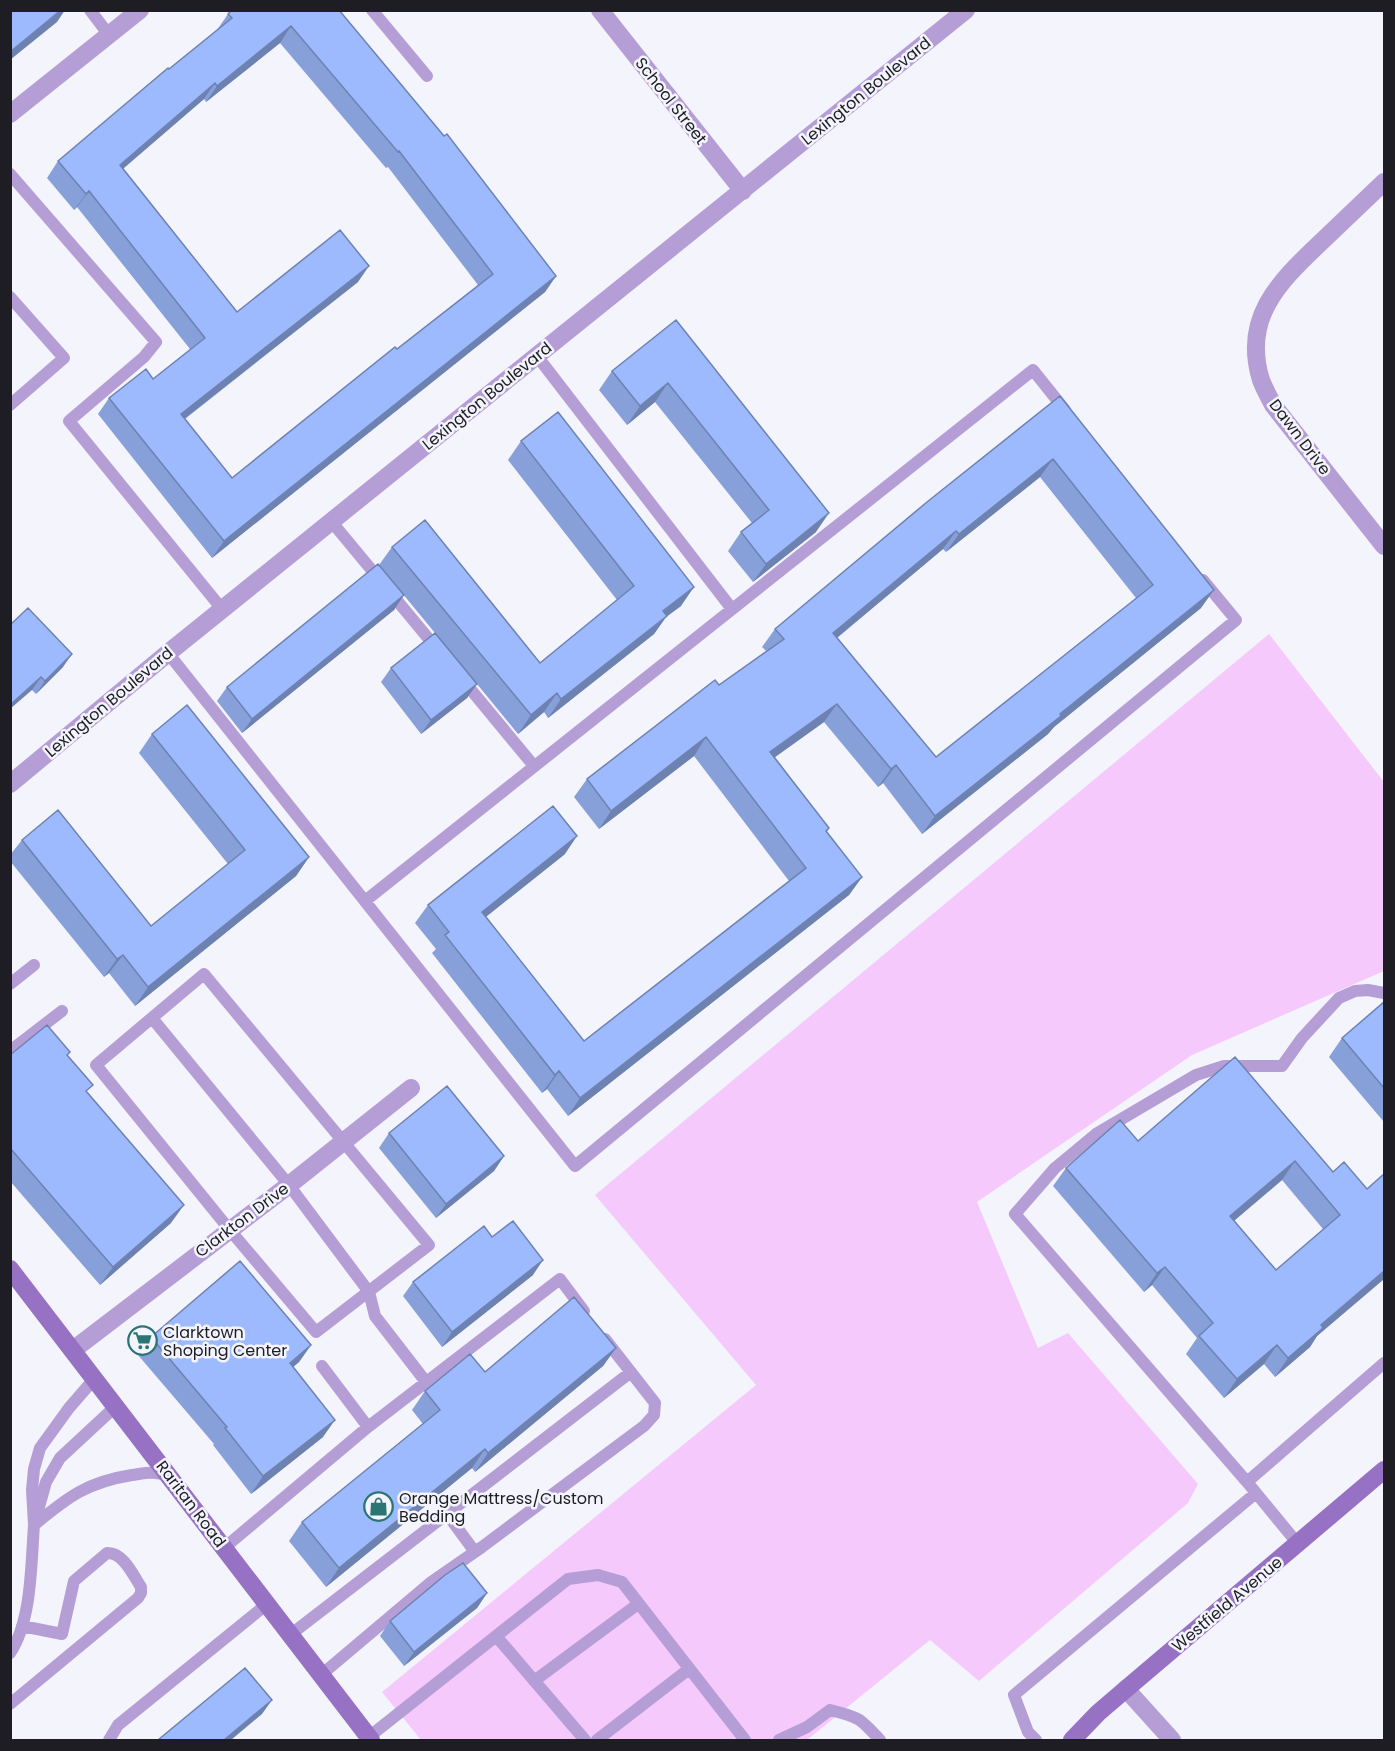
<svg xmlns="http://www.w3.org/2000/svg" width="1395" height="1751" font-family="Poppins,sans-serif">
	<rect width="100%" height="100%" fill="#f4f4fd"/>
	<path fill="#f5c9fc" d="M1269,634L1384,782V971L1192,1055L977,1202L1038,1348L1068,1333L1198,1484L1188,1503L979,1681L930,1640L807,1740H421L382,1692L756,1385L595,1195Z"/>
	<g fill="none" stroke-linecap="round" stroke-linejoin="round">
		<path stroke="#b59dd6" stroke-width="12" d="M90,10L109,35
			M372,10L427,76
			M10,174L156,342L144,357L69,421L222,609
			M10,297L64,358L10,405
			M537,356L732,609
			M331,521L438,650
			M168,653L575,1166L1236,620L1203,580
			M462,679L534,766
			M365,901L1033,370L1065,410
			M204,974L429,1245L316,1332L229,1229L96,1065Z
			M10,984L34,965
			M152,1018L289,1185L369,1292L375,1316L426,1382
			M10,1051L62,1011
			M322,1366L368,1427
			M95,1378L69,1408L40,1448L34,1469L32,1490L34,1525L46,1482L60,1458L116,1406
			M1247,1482L1015,1214L1055,1168L1096,1134L1196,1075L1224,1066H1282L1302,1038L1339,998L1355,991L1368,990L1384,993
			M447,1514L475,1552
			M1298,1544L1247,1482L1384,1363
			M224,1548L368,1427L560,1279L584,1311
			M290,1635L631,1372
			M496,1636L585,1740
			M10,1653C32,1621 31,1563 34,1525C68,1497 87,1482 132,1475C147,1473 154,1471 168,1476
			M321,1675L430,1583L482,1547L644,1426L654,1415L655,1403L605,1339
			M534,1681L638,1604
			M10,1704L138,1598L141,1593V1587C133,1575 123,1552 107,1553L74,1581L62,1634L22,1626
			M109,1740L118,1725L267,1604
			M365,1740L568,1579L598,1575L622,1582L745,1740
			M597,1740L689,1669
			M779,1740L807,1727L830,1710C859,1717 860,1718 880,1740
			M1036,1740L1028,1732L1014,1695L1256,1493"/>
		<path stroke="#b59dd6" stroke-width="18" d="M600,10L743,191
			M10,114L140,10
			M1384,182C1362,203 1340,224 1318,245C1278,283 1242,319 1261,380C1264,388 1269,397 1273,405L1384,546
			M10,784L168,653L966,10
			M73,1350L289,1185L411,1088
			M1126,1689L1172,1740"/>
		<path stroke="#9671c4" stroke-width="18" d="M10,1269L371,1740
			M1072,1740L1098,1713L1126,1689L1384,1470"/>
	</g>
	<path fill="#87a0da" fill-rule="evenodd" d="M339,10L556,276L545,292L212,558L98,414L109,398L153,379L190,349L77,207L74,210L47,178L58,161L217,30L228,14ZM280,43L386,168L388,167L478,285L232,478L185,419L358,282L237,312L123,168L204,99L206,102Z
		M676,320L816,532L753,582L728,551L741,532L752,523L655,402L627,425L599,390L612,371Z
		M1060,396L1201,608L1054,727L1048,734L922,834L883,783L878,787L824,722L775,757L829,828L827,832L862,877L849,895L568,1116L547,1089L542,1093L432,953L436,949L415,923L428,905L565,854L486,917L584,1041L789,881L694,756L599,829L574,797L587,779L766,651L762,647L775,629ZM1040,477L1136,598L936,757L837,638L943,549L946,552Z
		M521,441L681,606L666,617L654,634L548,718L544,712L518,734L477,684L467,698L421,734L381,682L391,668L435,633L379,565L392,547L540,663L617,600L508,460Z
		M404,595L394,610L242,733L217,701L227,687Z
		M10,625L63,667L36,694L32,690Z
		M152,734L309,857L296,876L135,1006L109,973L104,977L10,861V855L22,840L151,926L228,864L139,753Z
		M1384,1002V1122L1329,1057L1342,1038Z
		M10,1055L68,1056L87,1093L171,1223L100,1285L10,1181Z
		M1235,1057L1333,1172L1367,1189L1384,1174V1279L1317,1336L1310,1347L1275,1377L1264,1364L1224,1398L1186,1354L1197,1338L1152,1285L1144,1292L1053,1186L1066,1168L1138,1141ZM1282,1180L1323,1229L1276,1270L1234,1221Z
		M389,1133L504,1156L494,1171L436,1218L379,1148Z
		M492,1237L533,1275L442,1347L403,1296L413,1282Z
		M151,1337L311,1345L299,1362L293,1367L323,1437L251,1494L213,1445L214,1444L138,1355Z
		M616,1348L603,1366L475,1472L472,1468L326,1587L289,1541L302,1522L423,1424L412,1410L425,1391L485,1372Z
		M487,1593L477,1608L404,1666L380,1636L390,1621Z"/>
	<path fill="#6e82b2" d="M61,10H65L57,22L10,60V52Z
		M291,26L280,43L206,102L217,86Z
		M215,83L204,99L109,181L120,165Z
		M89,191L77,207L74,210L86,194Z
		M369,266L358,282L170,430L181,414Z
		M556,276L545,292L212,558L224,541Z
		M668,383L655,402L627,425L640,406Z
		M1053,459L1040,477L946,552L959,534Z
		M829,513L816,532L753,582L766,564Z
		M956,531L943,549L821,651L833,633Z
		M694,587L681,606L666,617L654,634L548,718L561,699L663,611Z
		M1214,590L1201,608L1054,727L1048,734L922,834L935,816L1060,714Z
		M404,595L394,610L242,733L252,719Z
		M72,654L63,667L36,694L45,681Z
		M41,677L32,690L10,709V705Z
		M477,684L467,698L421,734L431,720Z
		M557,693L544,712L518,734L531,715Z
		M837,704L824,722L757,770L770,752Z
		M706,737L694,756L599,829L611,811Z
		M896,765L883,783L878,787L891,769Z
		M577,836L565,854L469,930L482,912Z
		M309,857L296,876L135,1006L148,987Z
		M862,877L849,895L568,1116L580,1098Z
		M123,955L109,973L104,977L117,959Z
		M559,1071L547,1089L542,1093L555,1075Z
		M504,1156L494,1171L436,1218L446,1204Z
		M1295,1161L1282,1180L1217,1235L1230,1216Z
		M184,1205L171,1223L100,1285L113,1267Z
		M543,1260L533,1275L442,1347L452,1332Z
		M1165,1267L1152,1285L1144,1292L1157,1273Z
		M1384,1271V1279L1317,1336L1310,1347L1275,1377L1288,1358L1321,1325Z
		M311,1345L299,1362L278,1380L290,1363Z
		M1277,1345L1264,1364L1224,1398L1237,1379Z
		M616,1348L603,1366L475,1472L488,1453Z
		M335,1420L323,1437L251,1494L263,1476Z
		M485,1449L472,1468L326,1587L339,1568Z
		M487,1593L477,1608L404,1666L414,1652Z
		M272,1700L262,1714L231,1740H224Z"/>
	<path fill="#9dbafe" stroke="#6e82b2" stroke-width="1.5" fill-rule="evenodd" d="M10,10H61L10,52Z
		M232,10H339L444,136L447,134L556,276L224,541L109,398L146,369L153,379L205,338L89,191L86,194L58,161L168,68L169,69L232,18L228,14ZM291,26L398,152L399,151L493,274L397,349L395,347L232,478L181,414L369,266L340,230L237,312L120,165L215,83L217,86Z
		M676,320L829,513L766,564L741,532L769,510L668,383L640,406L612,371Z
		M1060,396L1214,590L1060,714L1061,716L935,816L896,765L891,769L837,704L770,752L829,828L826,831L862,877L580,1098L559,1071L555,1075L445,935L449,932L428,905L553,806L577,836L482,912L584,1041L806,868L706,737L611,811L587,779L715,680L719,685L784,639L775,629L927,502ZM1053,459L1153,585L936,757L833,633L956,531L959,534Z
		M558,412L694,587L663,611L667,616L561,699L557,693L531,715L392,547L425,520L540,663L634,586L521,441Z
		M378,564L404,595L252,719L227,687Z
		M28,608L72,654L45,681L41,677L10,705V625Z
		M435,633L477,684L431,720L391,668Z
		M187,705L309,857L148,987L123,955L117,959L22,840L58,810L151,926L245,850L152,734Z
		M1384,1002V1088L1342,1038Z
		M47,1025L70,1052L67,1055L93,1085L86,1091L184,1205L113,1267L10,1148V1055Z
		M1235,1057L1333,1172L1344,1162L1367,1189L1384,1174V1271L1321,1325L1323,1328L1288,1358L1277,1345L1237,1379L1199,1336L1213,1323L1165,1267L1157,1273L1066,1168L1120,1120L1138,1141ZM1295,1161L1340,1215L1276,1270L1230,1216Z
		M447,1086L504,1156L446,1204L389,1133Z
		M513,1221L543,1260L452,1332L413,1282L484,1226L492,1237Z
		M240,1261L311,1345L290,1363L335,1420L263,1476L225,1428L227,1427L151,1337Z
		M574,1297L616,1348L488,1453L485,1449L339,1568L302,1522L440,1410L425,1391L470,1354L485,1372Z
		M463,1563L487,1593L414,1652L390,1621L445,1575Z
		M245,1668L272,1700L224,1740H158Z"/>
	<defs>
		<symbol id="supermarket-ring" viewBox="-11 -11 22 22"><circle r="9.5" fill="#f4f4fd" stroke="#2b7573" stroke-width="1.5"/><path d="M-6-5.5h2.5l.6 2H6L4.5 2H-2.5L-4.4-4H-6ZM-1.5 3.2a1.3 1.3 0 1 0 .1 0ZM3 3.2a1.3 1.3 0 1 0 .1 0Z" fill="#2b7573"/></symbol>
		<symbol id="shop-ring" viewBox="-11 -11 22 22"><circle r="9.5" fill="#f4f4fd" stroke="#2b7573" stroke-width="1.5"/><path d="M-5-2.5h2.3a2.7 3.5 0 0 1 5.4 0H5L5.5 6h-11ZM-1.5-2.5h3a1.5 2.3 0 0 0-3 0Z" fill="#2b7573"/></symbol>
	</defs>
	<g fill-rule="evenodd">
		<use href="#supermarket-ring" x="126" y="1324" width="33" height="33"/>
		<use href="#shop-ring" x="362" y="1490" width="33" height="33"/>
	</g>
	<g text-anchor="middle" dominant-baseline="central" stroke-width="5" stroke-linejoin="round" paint-order="stroke">
		<g font-size="16" fill="#1d1d23" stroke="#f4f4fd">
			<text transform="translate(866 91) rotate(-39)">Lexington Boulevard</text>
			<text transform="translate(671 101) rotate(52)">School Street</text>
			<text transform="translate(487 396) rotate(-39)">Lexington Boulevard</text>
			<text transform="translate(1300 437) rotate(53)">Dawn Drive</text>
			<text transform="translate(109 702) rotate(-40)">Lexington Boulevard</text>
			<text transform="translate(242 1220) rotate(-37)">Clarkton Drive</text>
			<text transform="translate(191 1504) rotate(53)">Raritan Road</text>
			<text transform="translate(1227 1604) rotate(-40)">Westfield Avenue</text>
		</g>
		<g font-size="16" fill="#1d1d23" stroke="#f4f4fd" text-anchor="start">
			<text x="163" y="1332">Clarktown<tspan x="163" dy="18">Shoping Center</tspan></text>
			<text x="399" y="1498">Orange Mattress/Custom<tspan x="399" dy="18">Bedding</tspan></text>
		</g>
	</g>
	<rect width="1395" height="1751" fill="none" stroke="#1d1d23" stroke-width="24"/>
</svg>
